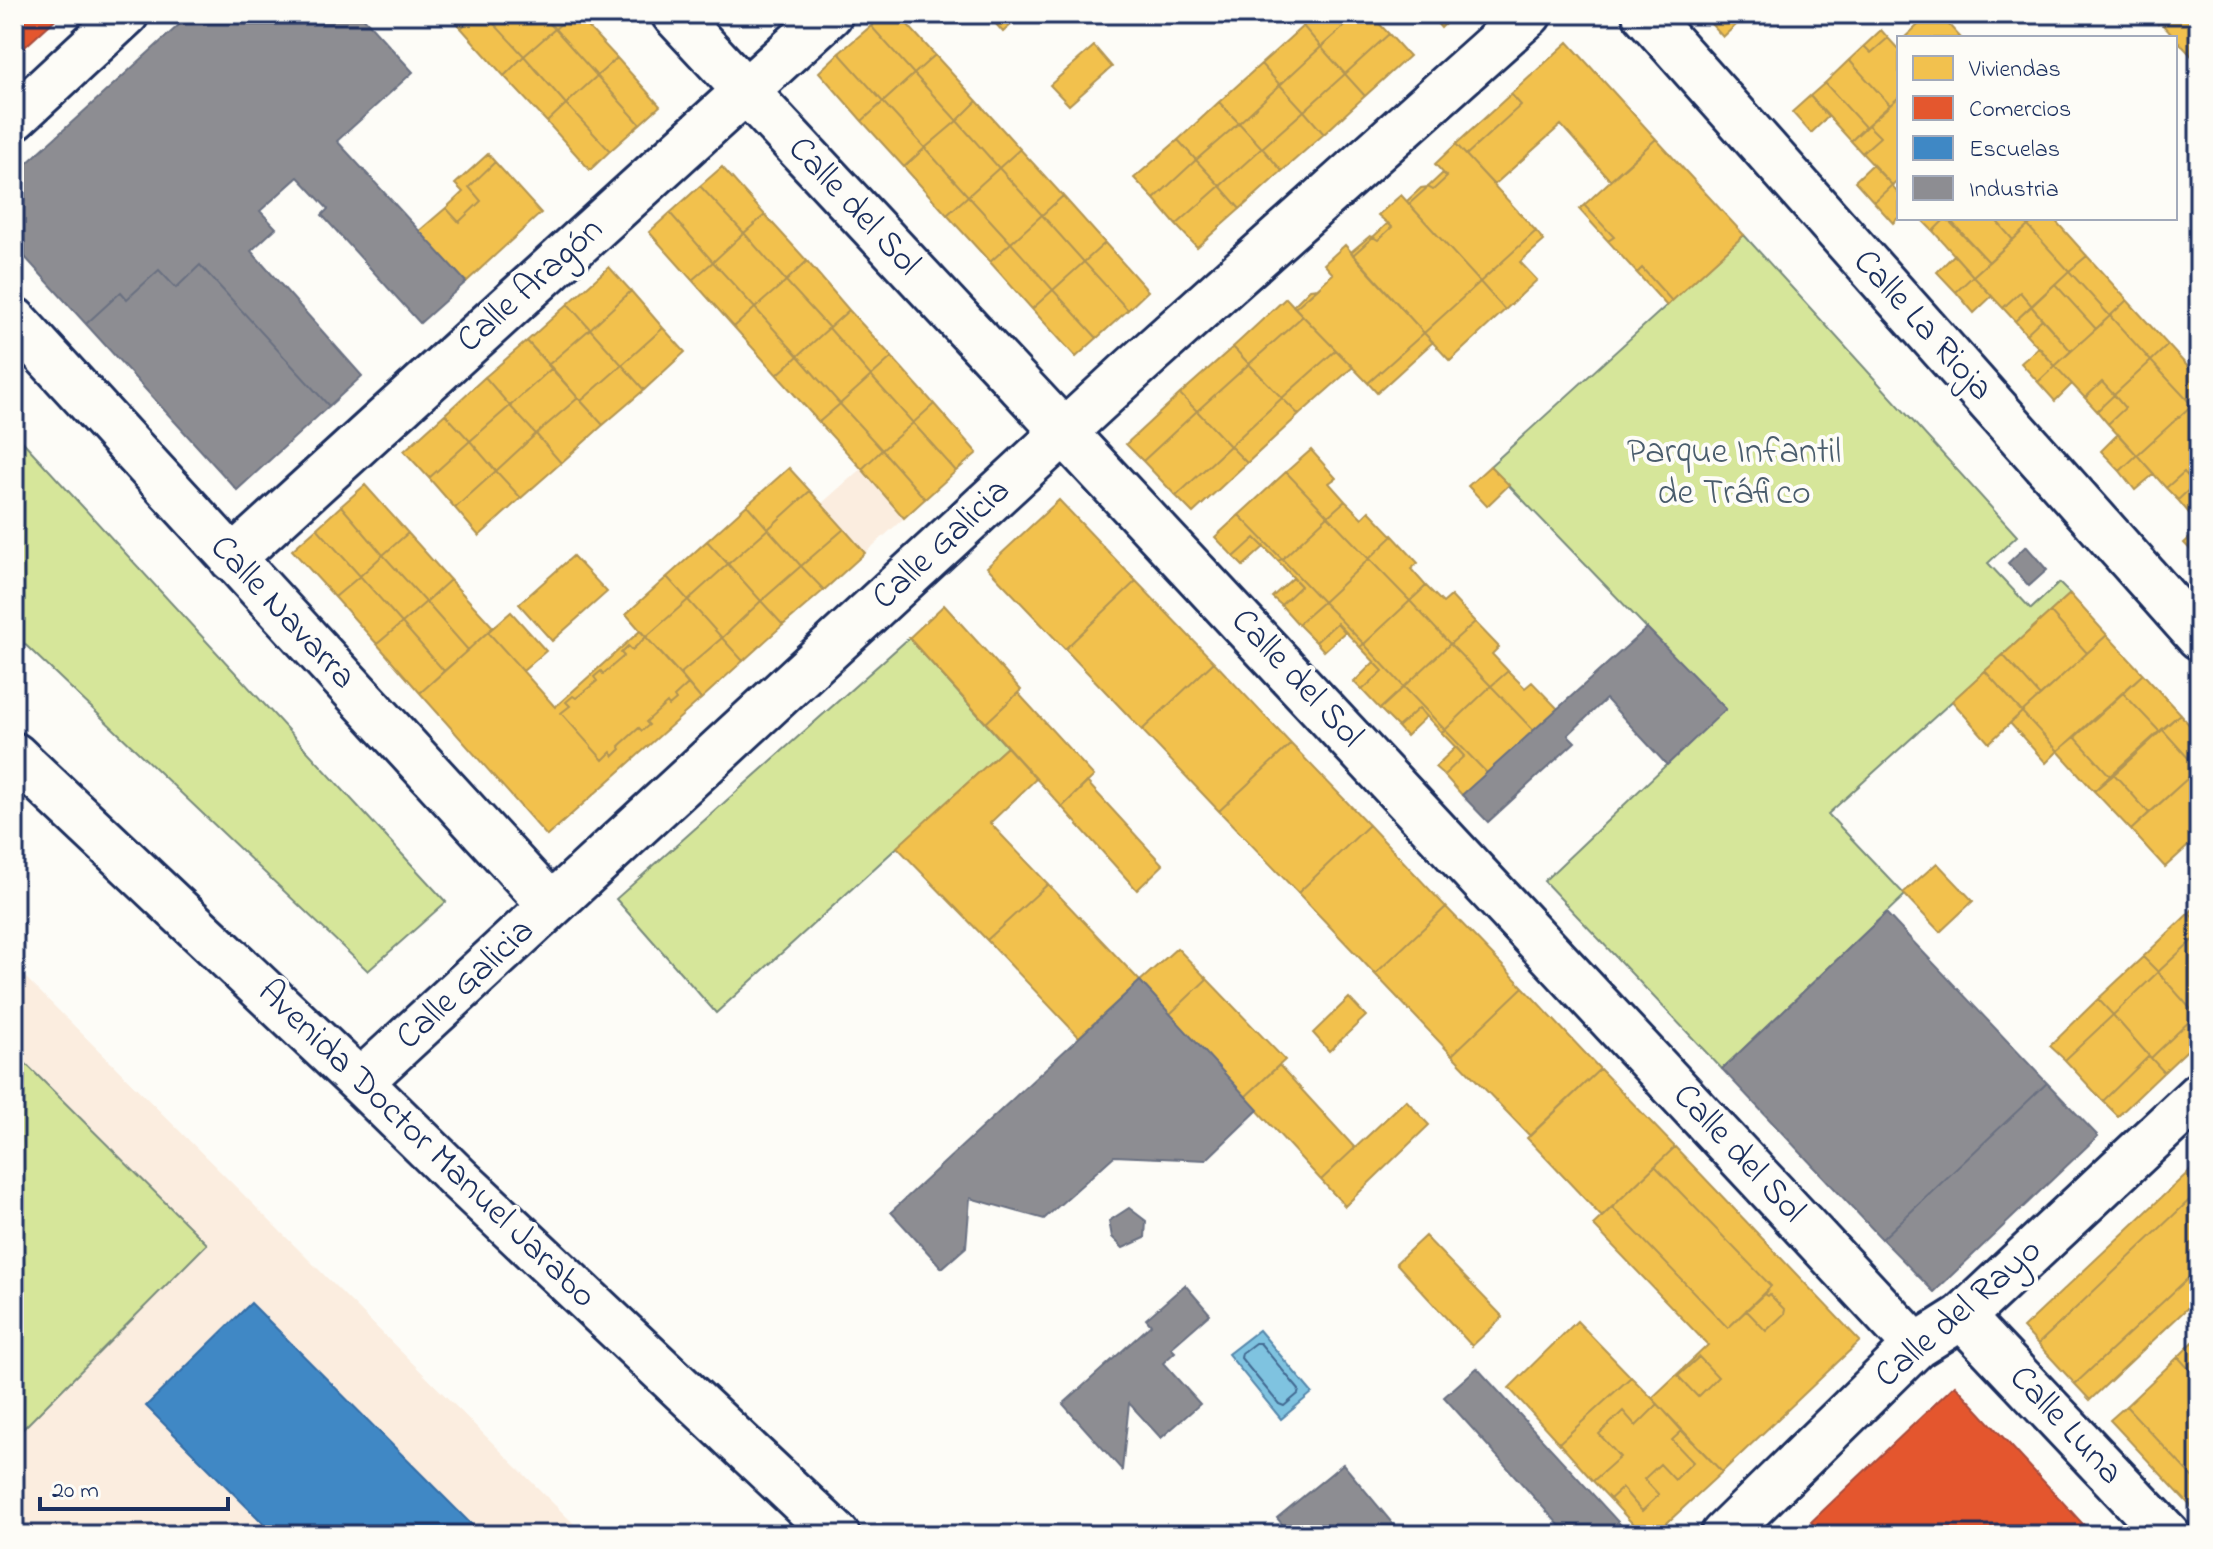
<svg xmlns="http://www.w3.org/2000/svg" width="2213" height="1549" font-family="'Indie Flower',sans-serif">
	<rect width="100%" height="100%" fill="#fdfcf7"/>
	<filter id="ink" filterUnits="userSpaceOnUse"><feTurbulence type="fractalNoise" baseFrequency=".0125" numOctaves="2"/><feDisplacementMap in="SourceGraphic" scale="16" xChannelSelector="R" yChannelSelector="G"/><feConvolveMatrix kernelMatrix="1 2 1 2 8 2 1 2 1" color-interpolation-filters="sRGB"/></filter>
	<g filter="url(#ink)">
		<path fill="#fbeddf" d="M934,404L977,453L865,553L821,504Z
			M14,966L576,1526L567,1535H14Z"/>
		<path fill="#d6e69a" stroke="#788a7c" stroke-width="2" d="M1744,235L2017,536L1988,563L2031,609L2059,583L2070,594L1828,814L1905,895L1722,1069L1544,881L1725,709L1490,466Z
			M14,432L446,902L368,971L14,634Z
			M909,638L1007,747L716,1013L616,899Z
			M14,1052L207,1244L14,1438Z"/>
		<path fill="#7fc3e0" stroke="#5788ac" stroke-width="2" d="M1259,1330L1312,1393L1281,1419L1228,1354Z"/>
		<path fill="#f2c14e" stroke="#b29553" stroke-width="2" d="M448,14H477L461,28Z
			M477,14H485L524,56L504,76L461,28Z
			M485,14H540L555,29L524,56Z
			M540,14H572L555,29Z
			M572,14H576L617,58L597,76L555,29Z
			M884,14H898L935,55L914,74L871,26Z
			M987,14H1023L1003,32Z
			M1316,14H1358L1321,47L1303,26Z
			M1358,14H1370L1389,34L1345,74L1321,47Z
			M1429,14H1455L1441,28Z
			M1702,14H1748L1723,37Z
			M1930,14H1939L1961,38H1904Z
			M2149,14H2169L2158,24Z
			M2169,14H2196L2199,17V64L2160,22Z
			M871,26L914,74L883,102L839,53Z
			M1303,26L1321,47L1280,85L1261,64Z
			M555,29L597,76L566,104L524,56Z
			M1881,30L1888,38L1871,53L1864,46Z
			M1389,34L1409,56L1365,96L1345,74Z
			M1888,38L1899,50V97L1890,105L1849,60L1864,46L1871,53Z
			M1568,42L1656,139L1610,180L1561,125L1494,185L1466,155L1521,105L1511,94Z
			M1094,46L1112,67L1069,105L1050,85Z
			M1321,47L1345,74L1304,111L1280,85Z
			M839,53L883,102L862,121L819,72Z
			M935,55L977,101L957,121L914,74Z
			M524,56L566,104L547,122L504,76Z
			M617,58L660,106L640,124L597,76Z
			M1849,60L1890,105L1865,127L1825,83Z
			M1261,64L1280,85L1239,123L1219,102Z
			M914,74L957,121L925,148L883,102Z
			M1345,74L1365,96L1324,134L1304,111Z
			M597,76L640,124L610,151L566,104Z
			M1825,83L1865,127L1851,141L1810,96Z
			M1280,85L1304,111L1262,148L1239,123Z
			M1511,94L1521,105L1466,155L1456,144Z
			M1810,96L1828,117L1811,133L1792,112Z
			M1899,97V179L1892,185L1862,153L1880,137L1868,125Z
			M977,101L1020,149L999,168L957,121Z
			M883,102L925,148L904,167L862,121Z
			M1219,102L1239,123L1196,160L1178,140Z
			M566,104L610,151L590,170L547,122Z
			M1304,111L1324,134L1282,171L1262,148Z
			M957,121L999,168L968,196L925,148Z
			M1239,123L1262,148L1220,186L1196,160Z
			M1868,125L1880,137L1862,153L1851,141Z
			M1656,139L1744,235L1672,301L1642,268L1637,273L1608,241L1614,237L1584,205Z
			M1178,140L1196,160L1154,199L1134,178Z
			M1456,144L1536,231L1480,282L1409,204L1428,187L1433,190L1447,177L1435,164Z
			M925,148L968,196L947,215L904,167Z
			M1262,148L1282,171L1240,209L1220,186Z
			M1020,149L1063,196L1042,215L999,168Z
			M488,154L495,162L469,187L481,201L459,222L446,208L463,192L455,184Z
			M1196,160L1220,186L1176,225L1154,199Z
			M495,162L541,213L466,282L419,231L446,208L459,222L481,201L469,187Z
			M1872,165L1892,185L1874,202L1855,181Z
			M722,167L765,215L744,233L700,186Z
			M999,168L1042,215L1011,243L968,196Z
			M1443,173L1447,177L1433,190L1428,187Z
			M1892,185L1899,194V217L1893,223L1874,202Z
			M700,186L744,233L713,262L670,213Z
			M1220,186L1240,209L1197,247L1176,225Z
			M1428,187L1409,204L1407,201L1421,188Z
			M1401,195L1480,282L1424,333L1353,255L1373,237L1378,240L1392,227L1378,215Z
			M968,196L1011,243L990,262L947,215Z
			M1063,196L1105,243L1084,262L1042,215Z
			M1584,205L1614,237L1608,241L1579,209Z
			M670,213L713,262L692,280L649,232Z
			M765,215L807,261L786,281L744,233Z
			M1042,215L1084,262L1053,290L1011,243Z
			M1920,218H1946L1933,231Z
			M1946,218L1989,262L1973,276L1933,231Z
			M1948,218H1994L2013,240L1989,262Z
			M1994,218H2021L2028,226L2013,240Z
			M2021,218H2037L2028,226Z
			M2037,218H2053L2087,256L2069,271L2028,226Z
			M1388,223L1392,227L1378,240L1373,237Z
			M2028,226L2069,271L2032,306L2020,292L2003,308L1973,276Z
			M1536,231L1544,241L1520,262L1537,280L1505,310L1480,282Z
			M744,233L786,281L755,308L713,262Z
			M1370,236L1373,237L1353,255L1351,252Z
			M1011,243L1053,290L1032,309L990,262Z
			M1105,243L1148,291L1128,310L1084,262Z
			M1345,245L1424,333L1368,383L1295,308L1333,274L1324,264Z
			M1954,255L1973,276L1956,292L1937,272Z
			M2087,256L2127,300L2110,316L2069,271Z
			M807,261L849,310L829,328L786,281Z
			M713,262L755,308L734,327L692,280Z
			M1084,262L1128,310L1097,338L1053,290Z
			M609,267L631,291L590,329L568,304Z
			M1642,268L1672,301L1667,306L1637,273Z
			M2069,271L2110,316L2096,329L2055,284Z
			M1973,276L1992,296L1974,313L1956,292Z
			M786,281L829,328L798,356L755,308Z
			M1480,282L1505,310L1450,361L1424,333Z
			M2055,284L2096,329L2071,351L2031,306Z
			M1318,288L1295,308L1293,306L1310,289Z
			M1053,290L1097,338L1076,357L1032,309Z
			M631,291L663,328L622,365L590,329Z
			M2020,292L2032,306L2015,321L2003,308Z
			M1286,298L1303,316L1249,364L1233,347Z
			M2127,300L2168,345L2151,361L2110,316Z
			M568,304L590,329L548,365L527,341Z
			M2031,306L2042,319L2026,334L2015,321Z
			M755,308L798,356L777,375L734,327Z
			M849,310L892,357L871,376L829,328Z
			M1303,316L1336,350L1282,398L1249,364Z
			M2110,316L2151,361L2114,395L2102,382L2085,398L2055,366Z
			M2042,319L2071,351L2055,366L2026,334Z
			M663,328L685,352L644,390L622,365Z
			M829,328L871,376L840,404L798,356Z
			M590,329L622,365L581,401L548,365Z
			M1424,333L1433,342L1377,393L1368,383Z
			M527,341L552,368L510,406L485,377Z
			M2168,345L2199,379V398L2192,405L2151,361Z
			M1233,347L1249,364L1197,411L1180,394Z
			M2039,347L2055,366L2038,382L2021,363Z
			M1336,350L1353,367L1299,415L1282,398Z
			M798,356L840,404L819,422L777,375Z
			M892,357L934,404L913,423L871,376Z
			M2151,361L2192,405L2137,455L2108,424L2125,408L2114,395Z
			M1249,364L1282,398L1230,446L1197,411Z
			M622,365L644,390L603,425L581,401Z
			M2055,366L2072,384L2055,401L2038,382Z
			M552,368L578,398L536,434L510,406Z
			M871,376L913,423L882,450L840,404Z
			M485,377L510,406L470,441L445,414Z
			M2102,382L2114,395L2097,411L2085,398Z
			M1180,394L1197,411L1143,461L1126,444Z
			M2114,395L2125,408L2108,424L2097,411Z
			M578,398L603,425L561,463L536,434Z
			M1282,398L1299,415L1247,463L1230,446Z
			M840,404L882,450L862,469L819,422Z
			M934,404L977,453L956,471L913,423Z
			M2192,405L2199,414V481L2195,484L2184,472L2166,488L2137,455Z
			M510,406L536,434L496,471L470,441Z
			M1197,411L1230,446L1176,496L1143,461Z
			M445,414L470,441L429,478L404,451Z
			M913,423L956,471L925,499L882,450Z
			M536,434L561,463L521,498L496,471Z
			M2118,434L2137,455L2120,471L2101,451Z
			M470,441L496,471L455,508L429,478Z
			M1230,446L1247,463L1193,513L1176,496Z
			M882,450L925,499L904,518L862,469Z
			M1311,450L1336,478L1329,483L1345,501L1328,516L1286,472Z
			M2137,455L2154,474L2135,490L2120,471Z
			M1490,466L1509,485L1487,506L1468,486Z
			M789,468L810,491L768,529L747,505Z
			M496,471L521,498L479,536L455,508Z
			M1286,472L1328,516L1282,559L1239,515Z
			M2184,472L2195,484L2178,500L2166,488Z
			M2195,484L2199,488V504L2189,513L2178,500Z
			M365,485L408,533L383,555L341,506Z
			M810,491L844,529L801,566L768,529Z
			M1059,500L1136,581L1065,649L987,567Z
			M1345,501L1362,518L1369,511L1393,536L1369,559L1328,516Z
			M2199,504V524L2189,513Z
			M747,505L768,529L728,564L707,541Z
			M341,506L383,555L360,576L317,528Z
			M1239,515L1282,559L1278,561L1255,538L1234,557L1215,537Z
			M1328,516L1369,559L1323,602L1282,559Z
			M317,528L360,576L335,597L292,550Z
			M768,529L801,566L761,601L728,564Z
			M844,529L865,553L824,590L801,566Z
			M2199,529V559L2184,543Z
			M408,533L450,580L426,602L383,555Z
			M1393,536L1418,563L1411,569L1426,586L1410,601L1369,559Z
			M1255,538L1264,547L1243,566L1234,557Z
			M707,541L728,564L688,600L667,577Z
			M383,555L426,602L402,623L360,576Z
			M573,556L607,592L552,641L519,604Z
			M1282,559L1323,602L1298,624L1281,605L1301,586L1278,561Z
			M1369,559L1410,601L1364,644L1323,602Z
			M728,564L761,601L722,638L688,600Z
			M801,566L824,590L783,625L761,601Z
			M360,576L402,623L377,644L335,597Z
			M667,577L688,600L646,637L626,614Z
			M1293,578L1301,586L1281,605L1272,597Z
			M450,580L493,627L468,650L426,602Z
			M1136,581L1214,662L1142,730L1065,649Z
			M1426,586L1443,603L1451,596L1475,622L1450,644L1410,601Z
			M2070,594L2107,635L2087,653L2050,612Z
			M688,600L722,638L680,674L646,637Z
			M761,601L783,625L743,661L722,638Z
			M1410,601L1450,644L1404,687L1364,644Z
			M426,602L468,650L444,671L402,623Z
			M1323,602L1364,644L1360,647L1337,623L1316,642L1298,624Z
			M944,605L1021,690L986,723L909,638Z
			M511,612L546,651L523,671L488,632Z
			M2050,612L2087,653L2040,696L2003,655Z
			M1475,622L1499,647L1492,654L1508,671L1491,686L1450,644Z
			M402,623L444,671L420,693L377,644Z
			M1337,623L1345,632L1324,651L1316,642Z
			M640,631L646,637L632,650L628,646L621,653L624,656L603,674L601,671L594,677L597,681L576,698L573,696L566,702L570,706L561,713L603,760L611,752L614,756L621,749L619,746L639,728L642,731L649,725L646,722L667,703L669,706L676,700L674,697L688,684L701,699L547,836L420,693L488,632L555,707Z
			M2107,635L2143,674L2058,751L2022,712Z
			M646,637L688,684L674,697L676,700L669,706L667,703L646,722L649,725L642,731L639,728L619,746L621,749L614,756L611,752L603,760L561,713L570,706L566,702L573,696L576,698L597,681L594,677L601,671L603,674L624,656L621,653L628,646L632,650Z
			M722,638L743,661L701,699L680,674Z
			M1364,644L1404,687L1380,709L1362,690L1383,671L1360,647Z
			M1450,644L1491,686L1445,730L1404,687Z
			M2003,655L2040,696L2022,712L1985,671Z
			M1214,662L1291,744L1219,811L1142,730Z
			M1374,662L1383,671L1362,690L1354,682Z
			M1508,671L1525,688L1532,682L1558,709L1534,731L1491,686Z
			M1985,671L2022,712L1989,743L1952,701Z
			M2143,674L2180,714L2160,732L2123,693Z
			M1491,686L1534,731L1487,773L1445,730Z
			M1404,687L1445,730L1441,732L1419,708L1398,727L1380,709Z
			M1018,693L1094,776L1062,807L986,723Z
			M2123,693L2160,732L2111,777L2075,737Z
			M1419,708L1426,717L1406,736L1398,727Z
			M2022,712L2058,751L2046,763L2010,723Z
			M2180,714L2199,736L2198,769L2162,729Z
			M2162,729L2198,769L2149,813L2113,773Z
			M1445,730L1487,773L1462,795L1444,775L1464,756L1441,732Z
			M2075,737L2111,777L2094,791L2058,751Z
			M1291,744L1369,825L1298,893L1219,811Z
			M1007,747L1036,779L990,823L1048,884L987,940L897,847Z
			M1456,747L1464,756L1444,775L1435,767Z
			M2199,768V836L2165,867L2131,830Z
			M2113,773L2149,813L2131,830L2094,791Z
			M1087,782L1163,865L1137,890L1062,807Z
			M1369,825L1446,907L1375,974L1298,893Z
			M1937,863L1973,901L1940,932L1903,893Z
			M1048,884L1140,981L1079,1037L987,940Z
			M2199,903V924L2189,913Z
			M1446,907L1523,987L1452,1055L1375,974Z
			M2189,913L2199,924V934L2158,972L2143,957Z
			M2199,934V1012L2196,1015L2158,972Z
			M1177,948L1207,979L1170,1014L1140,981Z
			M2143,957L2158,972L2113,1015L2098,999Z
			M2158,972L2196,1015L2151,1058L2113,1015Z
			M1207,979L1285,1060L1245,1097L1170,1014Z
			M1523,987L1600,1069L1530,1136L1452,1055Z
			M1349,998L1366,1016L1329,1051L1313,1033Z
			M2098,999L2113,1015L2065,1060L2050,1046Z
			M2113,1015L2149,1056L2103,1101L2065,1060Z
			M2196,1015L2199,1018V1039L2164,1072L2151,1058Z
			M2149,1056L2164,1072L2118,1116L2103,1101Z
			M1279,1065L1355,1148L1321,1180L1245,1097Z
			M1600,1069L1675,1147L1602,1217L1527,1138Z
			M1406,1100L1429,1125L1345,1206L1321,1180Z
			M1675,1147L1860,1341L1722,1472L1652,1398L1708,1345L1593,1225L1612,1207L1728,1328L1764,1294L1771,1286L1655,1166Z
			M2199,1162V1191L2038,1344L2023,1328Z
			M1655,1166L1771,1286L1728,1328L1612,1207Z
			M2199,1191V1268L2075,1384L2038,1344Z
			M1425,1236L1503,1317L1472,1346L1396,1263Z
			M2199,1268V1297L2090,1400L2075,1384Z
			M1764,1294L1767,1296L1769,1294L1785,1310L1784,1314L1766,1331L1746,1310Z
			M1577,1321L1631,1377L1559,1443L1509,1388Z
			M2193,1342L2199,1349V1380L2178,1357Z
			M1699,1357L1718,1377L1698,1397L1678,1376Z
			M2178,1357L2199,1380V1484L2126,1406Z
			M1631,1377L1658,1404L1636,1426L1623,1411L1599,1434L1620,1457L1593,1481L1559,1443Z
			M1658,1404L1682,1431L1672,1440L1693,1462L1675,1480L1660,1464L1644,1479L1659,1495L1642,1511L1622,1488L1610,1499L1593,1481L1620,1457L1599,1434L1623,1411L1636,1426Z
			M2126,1406L2199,1484V1515L2110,1420Z
			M1682,1431L1722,1472L1654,1535H1643L1610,1499L1622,1488L1642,1511L1659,1495L1644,1479L1660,1464L1675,1480L1693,1462L1672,1440Z"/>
		<path fill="#e4572e" stroke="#a84b3c" stroke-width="2" d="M14,14H61L14,57Z
			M1955,1385L2093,1535H1823L1811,1522Z"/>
		<path fill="#3f88c5" stroke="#346da6" stroke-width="2" d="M251,1303L480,1533L478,1535H275L146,1406Z"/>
		<path fill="#8d8d92" stroke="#6b7182" stroke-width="2" d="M191,14H360L413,72L337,141L466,282L420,323L322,215L328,209L298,177L260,211L276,228L251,251L362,376L329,406L200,265L176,288L159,270L127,299L121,292L86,324L14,245V175Z
			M200,265L329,406L237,490L86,324L121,292L127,299L159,270L176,288Z
			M2026,546L2047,570L2029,586L2008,563Z
			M1647,628L1726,709L1667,765L1606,699L1568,735L1575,742L1488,822L1462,795Z
			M1886,913L2047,1083L1882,1239L1722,1069Z
			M1140,981L1258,1110L1206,1160L1114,1156L1044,1219L970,1198L966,1247L942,1268L891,1212Z
			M2047,1083L2098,1136L1934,1292L1882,1239Z
			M1129,1208L1146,1221L1145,1238L1123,1248L1112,1237L1109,1221Z
			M1185,1285L1210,1314L1171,1348L1175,1352L1163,1363L1200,1404L1161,1438L1129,1403L1122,1470L1063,1404L1151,1325L1146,1319Z
			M1477,1368L1630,1535H1568L1444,1397Z
			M1343,1464L1402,1535H1291L1277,1518Z"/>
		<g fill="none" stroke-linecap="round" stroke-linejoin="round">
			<path stroke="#436a92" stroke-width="2" d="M1255,1343H1260L1299,1390L1298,1394L1284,1406L1279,1404L1241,1358L1242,1353Z"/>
			<defs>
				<path id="minor" d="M674,14L1916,1346
					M1645,14L2199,637
					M14,118L126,14
					M14,320L551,905
					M232,559L830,14
					M14,755L360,1082L458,1178L837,1535
					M360,1082L1127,374L1529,14
					M1962,1317L2168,1535
					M1723,1535L1916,1346L1962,1317L2199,1095"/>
			</defs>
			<use href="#minor" stroke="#1b2f5e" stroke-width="50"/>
			<use href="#minor" stroke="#fdfcf7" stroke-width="44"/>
		</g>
	</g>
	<g text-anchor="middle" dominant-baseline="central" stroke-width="8" stroke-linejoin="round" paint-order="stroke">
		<g font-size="36" fill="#1b2f5e" stroke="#fdfcf7">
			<text transform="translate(853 207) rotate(47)">Calle del Sol</text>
			<text transform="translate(531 286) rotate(-42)">Calle Aragón</text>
			<text transform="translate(1922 326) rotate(48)">Calle La Rioja</text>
			<text transform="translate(942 545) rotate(-43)">Calle Galicia</text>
			<text transform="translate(282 613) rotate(47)">Calle Navarra</text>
			<text transform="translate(1296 679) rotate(47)">Calle del Sol</text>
			<text transform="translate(466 985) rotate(-43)">Calle Galicia</text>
			<text transform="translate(426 1145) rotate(44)">Avenida Doctor Manuel Jarabo</text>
			<text transform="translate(1738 1154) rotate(47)">Calle del Sol</text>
			<text transform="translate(1959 1314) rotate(-41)">Calle del Rayo</text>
			<text transform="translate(2065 1426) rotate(47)">Calle Luna</text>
		</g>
		<g font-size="36" fill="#4a5d6d" stroke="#fdfcf7">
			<text x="1734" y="453">Parque Infantil<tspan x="1734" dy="41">de Tráfico</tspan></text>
		</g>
	</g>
	<rect width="2213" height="1549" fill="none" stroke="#fdfcf7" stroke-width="48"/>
	<rect x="24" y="24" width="2165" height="1501" fill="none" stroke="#1b2f5e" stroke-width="3" filter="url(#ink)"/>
	<rect x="1897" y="36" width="280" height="184" fill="#fdfcf7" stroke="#a3aaba" stroke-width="2"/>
	<rect x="1913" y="56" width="40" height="24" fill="#f2c14e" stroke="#a3aaba" stroke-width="2"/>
	<text x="1969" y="76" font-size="24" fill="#1b2f5e">Viviendas</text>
	<rect x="1913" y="96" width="40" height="24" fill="#e4572e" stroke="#a3aaba" stroke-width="2"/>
	<text x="1969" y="116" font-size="24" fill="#1b2f5e">Comercios</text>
	<rect x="1913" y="136" width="40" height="24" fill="#3f88c5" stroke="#a3aaba" stroke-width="2"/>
	<text x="1969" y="156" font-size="24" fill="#1b2f5e">Escuelas</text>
	<rect x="1913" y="176" width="40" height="24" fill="#8d8d92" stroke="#a3aaba" stroke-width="2"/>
	<text x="1969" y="196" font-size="24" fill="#1b2f5e">Industria</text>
	<path d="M40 1497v12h188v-12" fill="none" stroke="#1b2f5e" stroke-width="4"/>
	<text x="52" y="1497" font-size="24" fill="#1b2f5e" stroke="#fdfcf7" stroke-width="6" paint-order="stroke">20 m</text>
</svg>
